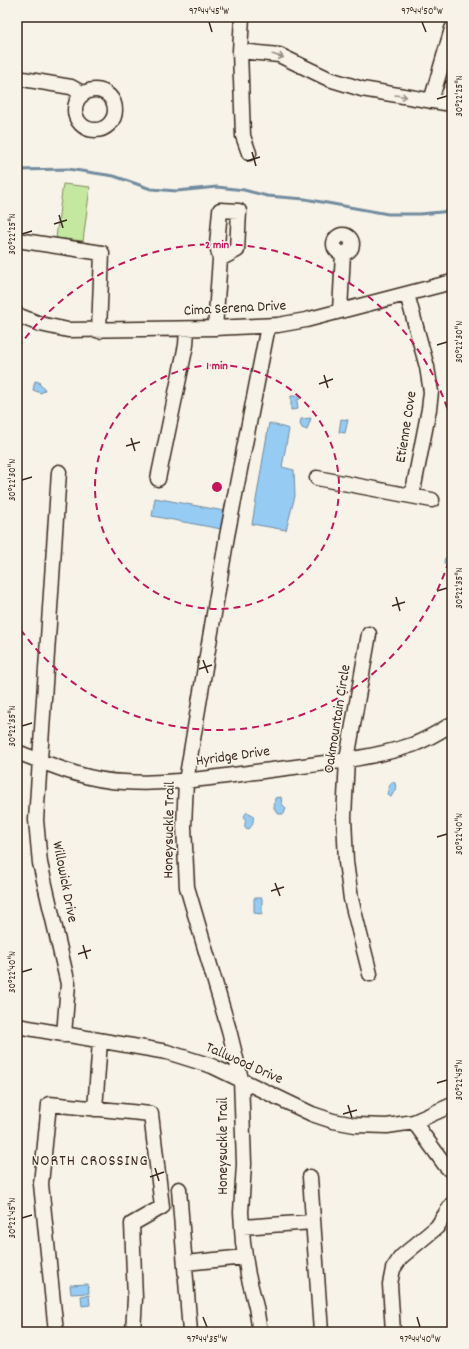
<svg xmlns="http://www.w3.org/2000/svg" width="469" height="1349" font-family="Dekko,sans-serif">
	<rect width="100%" height="100%" fill="#f7f3e8"/>
	<filter id="ink" filterUnits="userSpaceOnUse"><feTurbulence type="fractalNoise" baseFrequency=".025" numOctaves="2"/><feDisplacementMap in="SourceGraphic" scale="8" xChannelSelector="R" yChannelSelector="G"/><feConvolveMatrix kernelMatrix="1 2 1 2 8 2 1 2 1" color-interpolation-filters="sRGB"/></filter>
	<g filter="url(#ink)">
		<path fill="#c5e8a1" stroke="#808960" d="M63,184L90,187L83,241L56,238Z"/>
		<path fill="#96cbf4" stroke="#728b9e" d="M35,381L39,382L40,385L45,389L44,391L41,393L33,390Z
			M291,396H300V399L297,400L298,409L291,410Z
			M311,418L307,430L302,428L300,424L301,419Z
			M341,419L348,420L345,433L339,432Z
			M269,423L289,429L282,467L294,470L295,496L286,530L252,524Z
			M155,498L224,511L221,529L152,516Z
			M449,555L452,556V564L445,565L444,562L445,558Z
			M392,782L395,783L396,788L391,797H390L387,794C388,791 389,784 392,782Z
			M281,797L282,804L286,808L284,814H279L276,812L274,808L275,798Z
			M247,812L253,815C254,820 253,825 249,829L245,828C244,823 247,822 244,816Z
			M254,898H262V914L254,913Z
			M88,1284L89,1293L71,1294L70,1285Z
			M89,1295L90,1305L82,1306L81,1296Z"/>
		<g fill="none" stroke-linecap="round" stroke-linejoin="round">
			<path stroke="#728b9e" stroke-width="3" d="M17,170L68,169L114,176L151,189L177,191L217,187L244,190L267,196L305,199L388,214H420L452,211"/>
			<defs>
				<path id="minor" d="M242,17L240,51L243,136L249,153
					M240,51L279,55L329,79L362,89L445,103L452,87
					M17,78L71,87L84,94
					M75 110a20 20 0 1 1 40 0a20 20 0 1 1-40 0Z
					M431,101L452,29
					M334 244a9 9 0 1 1 18 0a9 9 0 1 1-18 0Z
					M17,240L102,253L99,331
					M407,294L427,367L431,392L429,409L412,496
					M340,311L343,253
					M17,315L40,324L68,330L215,328L278,325L306,320L452,282
					M215,328L220,259L237,250L239,211L220,210L217,245L220,259
					M59,472L36,820L40,863L68,984L64,1035
					M317,478L432,500
					M158,479L186,345L187,329
					M369,634L347,759L344,817L346,862L351,899L370,974
					M17,752C51,765 87,781 124,782C170,785 217,777 263,771C312,764 364,761 412,745C426,740 439,732 452,724
					M17,1026L167,1052L212,1066L312,1114L333,1121L355,1125L387,1126L414,1122L452,1105
					M95,1109L100,1041
					M414,1122L445,1165L452,1172
					M310,1177L321,1332
					M179,1189L190,1332
					M242,1227L313,1222
					M185,1263L245,1257
					M56,1332L41,1184L49,1104L151,1114L162,1207L132,1224L135,1298L133,1332
					M260,1332L256,1307L248,1275L243,1243L241,1212L244,1164L241,1079L229,1030L187,887L184,827L186,781L227,536L268,326
					M393,1332L390,1284L393,1269L401,1257L437,1227L452,1204"/>
			</defs>
			<use href="#minor" stroke="#3b2a1e" stroke-width="17"/>
			<use href="#minor" stroke="#f7f3e8" stroke-width="14"/>
		</g>
		<defs><path id="oneway-shaft" d="M-6 0H5M1.5-3L5.5 0L1.5 3" fill="none" stroke-width="1.6" stroke-linecap="round" stroke-linejoin="round"/></defs>
		<g stroke="#998e83">
			<use href="#oneway-shaft" transform="translate(278 56) rotate(16)"/>
			<use href="#oneway-shaft" transform="translate(401 96) rotate(9)"/>
		</g>
	</g>
	<path fill="none" stroke="#3b2a1e" stroke-width="1.5" d="M209,22L212,32M422,22L426,32M437,99L447,96M252,152L256,166M247,161L260,157M59,215L63,228M54,224L67,220M22,234L32,231M437,345L447,342M324,375L328,388M319,384L333,379M131,438L135,451M126,446L140,442M22,480L32,477M437,591L447,588M396,597L400,611M392,606L405,602M203,660L208,673M199,669L212,665M22,726L32,723M437,837L447,834M275,883L280,896M271,891L284,887M83,945L87,959M78,954L91,950M22,972L32,969M437,1083L447,1080M348,1105L352,1118M343,1114L357,1110M155,1168L159,1181M150,1177L164,1172M22,1218L32,1215M203,1317L207,1327M417,1317L420,1327"/>
	<g fill="none" stroke="#c2185b" stroke-width="2" stroke-dasharray="7 5">
		<circle cx="217" cy="487" r="122"/>
		<path d="M452 550A243 243 0 0 1 18 626M18 348A243 243 0 0 1 452 424"/>
	</g>
	<g text-anchor="middle" dominant-baseline="central" stroke-width="3" stroke-linejoin="round" paint-order="stroke">
		<g font-size="15" fill="#3b2a1e" stroke="#f7f3e8">
			<text transform="translate(235 309) rotate(-3)">Cima Serena Drive</text>
			<text transform="translate(407 427) rotate(-81)">Etienne Cove</text>
			<text transform="translate(338 719) rotate(-81)">Oakmountain Circle</text>
			<text transform="translate(233 757) rotate(-8)">Hyridge Drive</text>
			<text transform="translate(170 830) rotate(-89)">Honeysuckle Trail</text>
			<text transform="translate(64 882) rotate(79)">Willowick Drive</text>
			<text transform="translate(244 1064) rotate(24)">Tallwood Drive</text>
			<text transform="translate(224 1146) rotate(-90)">Honeysuckle Trail</text>
		</g>
		<g font-size="16" letter-spacing="1" fill="#3b2a1e" stroke="#f7f3e8">
			<text x="90" y="1161">NORTH CROSSING</text>
		</g>
	</g>
	<circle cx="217" cy="487" r="6" fill="#c2185b" stroke="#f7f3e8" stroke-width="2"/>
	<g font-size="12" text-anchor="middle" font-weight="bold" fill="#c2185b" stroke="#f7f3e8" stroke-width="3" stroke-linejoin="round" paint-order="stroke">
		<text x="217" y="248">2 min</text>
		<text x="217" y="369">1 min</text>
	</g>
	<rect width="469" height="1349" fill="none" stroke="#f7f3e8" stroke-width="44"/>
	<rect x="22" y="22" width="425" height="1305" fill="none" stroke="#3b2a1e" stroke-width="1.5"/>
	<g font-size="10" text-anchor="middle" fill="#3b2a1e">
		<text x="209" y="14">97°44'45"W</text>
		<text x="422" y="14">97°44'50"W</text>
		<text transform="translate(458 96) rotate(-90)" y="4">30°22'25"N</text>
		<text transform="translate(11 234) rotate(-90)" y="4">30°22'25"N</text>
		<text transform="translate(458 342) rotate(-90)" y="4">30°22'30"N</text>
		<text transform="translate(11 480) rotate(-90)" y="4">30°22'30"N</text>
		<text transform="translate(458 588) rotate(-90)" y="4">30°22'35"N</text>
		<text transform="translate(11 726) rotate(-90)" y="4">30°22'35"N</text>
		<text transform="translate(458 834) rotate(-90)" y="4">30°22'40"N</text>
		<text transform="translate(11 972) rotate(-90)" y="4">30°22'40"N</text>
		<text transform="translate(458 1080) rotate(-90)" y="4">30°22'45"N</text>
		<text transform="translate(11 1218) rotate(-90)" y="4">30°22'45"N</text>
		<text x="207" y="1342">97°44'35"W</text>
		<text x="420" y="1342">97°44'40"W</text>
	</g>
</svg>
